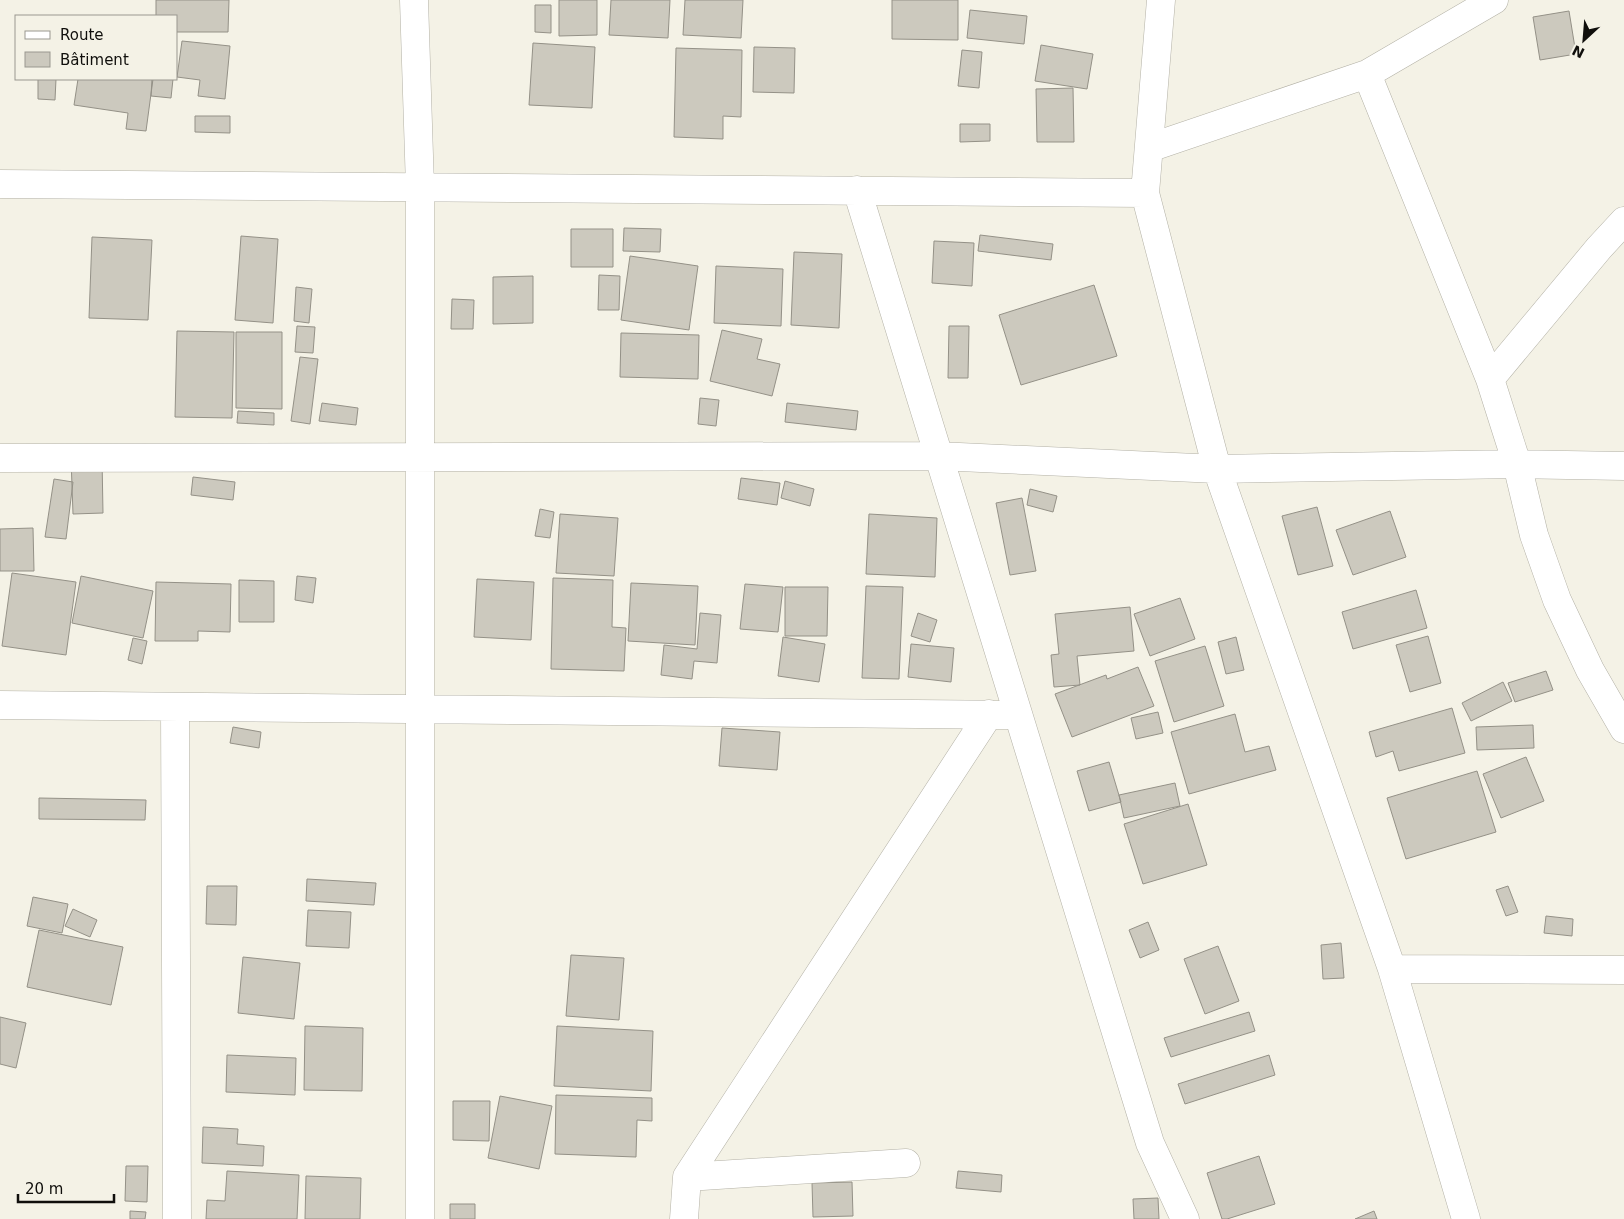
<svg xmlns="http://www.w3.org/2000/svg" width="1624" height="1219" font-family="'DejaVu Sans',sans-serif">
	<rect width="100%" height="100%" fill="#f4f2e6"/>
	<path fill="#ccc9be" stroke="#949187" d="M156,0H229L228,32H176V16H156Z
		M559,0H597V35L559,36Z
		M611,0H670L668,38L609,35Z
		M685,0H743L741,38L683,35Z
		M892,0H958V40L892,39Z
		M535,5H551V33L535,32Z
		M970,10L1027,16L1024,44L967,38Z
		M1569,11L1576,54L1540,60L1533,17Z
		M182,41L230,46L225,99L198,96L200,80L177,77Z
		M533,43L595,47L592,108L529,105Z
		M1041,45L1093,54L1087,89L1035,81Z
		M754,47L795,48L794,93L753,92Z
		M676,48L742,50L741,117L723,116V139L674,137Z
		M962,50L982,52L979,88L958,86Z
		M38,79H56L55,100L38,99Z
		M78,79H153L146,131L126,129L128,113L74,105Z
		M152,79H173L171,98L151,96Z
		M1073,88L1074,142H1037L1036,89Z
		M195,116H230V133L195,132Z
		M960,124H990V141L960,142Z
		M624,228L661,229L660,252L623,251Z
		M571,229H613V267H571Z
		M980,235L1053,244L1051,260L978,251Z
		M241,236L278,239L273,323L235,320Z
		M92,237L152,240L148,320L89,318Z
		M934,241L974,243L972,286L932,283Z
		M794,252L842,254L839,328L791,325Z
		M630,256L698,266L689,330L621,320Z
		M716,266L783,269L781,326L714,323Z
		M599,275L620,276L619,310H598Z
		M533,276V323L493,324V277Z
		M1094,285L1117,356L1021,385L999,315Z
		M296,287L312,289L309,323L294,321Z
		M452,299L474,300L473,329H451Z
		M297,326L315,327L313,353L295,352Z
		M949,326H969L968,378H948Z
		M722,330L762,339L757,359L780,364L772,396L710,381Z
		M177,331L234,332L232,418L175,417Z
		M236,332H282V409L236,408Z
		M621,333L699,335L698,379L620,377Z
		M300,357L318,359L310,424L291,421Z
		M700,398L719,400L716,426L698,424Z
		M322,403L358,408L356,425L319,421Z
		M787,403L858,411L856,430L785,422Z
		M238,411L274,413V425L237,423Z
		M71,458H102L103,513L73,514Z
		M193,477L235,482L233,500L191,495Z
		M741,478L780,483L777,505L738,499Z
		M54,479L73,482L66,539L45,537Z
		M785,481L814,489L810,506L781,498Z
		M1030,489L1057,496L1053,512L1027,505Z
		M1022,498L1036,571L1010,575L996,503Z
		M1317,507L1333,566L1298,575L1282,516Z
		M540,509L554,512L550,538L535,536Z
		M1390,511L1406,557L1353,575L1336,530Z
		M560,514L618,518L614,576L556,573Z
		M869,514L937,518L935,577L866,574Z
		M33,528L34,571H0V529Z
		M12,573L76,582L66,655L2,646Z
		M81,576L153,591L143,638L72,623Z
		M297,576L316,578L313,603L295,600Z
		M553,578L613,580L612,627L626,628L624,671L551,669Z
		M477,579L534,582L531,640L474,637Z
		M239,580L274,581V622H239Z
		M156,582L231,584L230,632L198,631V641H155Z
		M631,583L698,586L695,645L628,641Z
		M745,584L783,587L778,632L740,629Z
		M866,586L903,587L899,679L862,678Z
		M785,587H828L827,636H785Z
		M1416,590L1427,628L1353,649L1342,612Z
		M1180,598L1195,639L1150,656L1134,614Z
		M1130,607L1134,651L1077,656L1080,685L1054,687L1051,655L1059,654L1055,614Z
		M700,613L721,615L717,663L694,661L692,679L661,675L664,645L697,649Z
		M918,613L937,620L930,642L911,636Z
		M1428,636L1441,683L1410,692L1396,645Z
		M783,637L825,644L819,682L778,676Z
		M1236,637L1244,670L1226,674L1218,642Z
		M133,638L147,641L142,664L128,660Z
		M911,644L954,648L951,682L908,677Z
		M1205,646L1224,706L1174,722L1155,661Z
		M1138,667L1154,706L1072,737L1055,694L1106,675L1107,679Z
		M1546,671L1553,690L1515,702L1508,683Z
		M1503,682L1512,701L1471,721L1462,703Z
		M1452,708L1465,753L1399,771L1393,751L1376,757L1369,732Z
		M1158,712L1163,733L1136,739L1131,718Z
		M1235,714L1245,752L1269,746L1276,770L1189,794L1171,732Z
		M1533,725L1534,748L1477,750L1476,727Z
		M233,727L261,732L259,748L230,743Z
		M722,728L780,732L777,770L719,766Z
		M1526,757L1544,801L1501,818L1483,774Z
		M1109,762L1121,802L1089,811L1077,771Z
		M1477,771L1496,832L1406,859L1387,798Z
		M1175,783L1180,806L1124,818L1119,795Z
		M39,798L146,800L145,820L39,819Z
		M1188,804L1207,865L1143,884L1124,824Z
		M307,879L376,883L374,905L306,901Z
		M207,886H237L236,925L206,924Z
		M1508,886L1518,912L1506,916L1496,890Z
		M33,897L68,904L62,933L27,926Z
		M73,909L97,920L90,937L65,926Z
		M308,910L351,912L349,948L306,946Z
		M1546,916L1573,919L1572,936L1544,933Z
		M1148,922L1159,950L1140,958L1129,930Z
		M39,930L123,947L111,1005L27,987Z
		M1341,943L1344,978L1323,979L1321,945Z
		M1218,946L1239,1001L1205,1014L1184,959Z
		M571,955L624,958L619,1020L566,1016Z
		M243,957L300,963L294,1019L238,1013Z
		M1249,1012L1255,1031L1171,1057L1164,1038Z
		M0,1017L26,1023L16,1068L0,1064Z
		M305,1026L363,1028L362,1091L304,1090Z
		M557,1026L653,1031L651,1091L554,1086Z
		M227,1055L296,1058L295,1095L226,1092Z
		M1269,1055L1275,1075L1185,1104L1178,1084Z
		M556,1095L652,1098V1121L637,1120L636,1157L555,1154Z
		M500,1096L552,1106L539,1169L488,1158Z
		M453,1101H490L489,1141L453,1140Z
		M203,1127L238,1129L237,1144L264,1146L263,1166L202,1163Z
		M1259,1156L1275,1204L1227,1219H1222L1207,1173Z
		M126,1166H148L147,1202L125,1201Z
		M227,1171L299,1175L297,1219H206L207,1200L225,1201Z
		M958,1171L1002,1175L1001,1192L956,1188Z
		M306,1176L361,1178L360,1219H305Z
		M852,1182L853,1216L813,1217L812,1183Z
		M1158,1198L1159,1219H1134L1133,1199Z
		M450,1204H475V1219H450Z
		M130,1211L146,1212L145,1219H130Z
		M1374,1211L1377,1219H1355Z"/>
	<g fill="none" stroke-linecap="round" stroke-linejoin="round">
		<defs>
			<path id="minor" d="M414,0L420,187V1219
				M1161,0L1145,193L1217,469L1392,969L1466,1219
				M1367,74L1490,379L1517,464L1534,535L1557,600L1590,670L1624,729
				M1149,148L1367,74L1494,0
				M0,184L1145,193
				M857,190L1150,1143L1185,1219
				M1490,379L1599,248L1624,221
				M0,458L938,456L1217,469L1517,464L1624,466
				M0,705L1018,715
				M175,707L177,1219
				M1392,969L1624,970
				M687,1177L906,1163
				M684,1219L687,1177L989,714"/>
		</defs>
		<use href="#minor" stroke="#b3b1a6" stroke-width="29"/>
		<use href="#minor" stroke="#fff" stroke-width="28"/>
	</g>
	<rect x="15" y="15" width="162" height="65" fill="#f4f2e6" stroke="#99978f"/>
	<rect x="25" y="31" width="25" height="8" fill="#ffffff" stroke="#99978f"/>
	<text x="60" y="40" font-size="15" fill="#100f0c">Route</text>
	<rect x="25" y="52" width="25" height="15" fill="#ccc9be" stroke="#99978f"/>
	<text x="60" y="65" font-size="15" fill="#100f0c">Bâtiment</text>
	<g transform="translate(1584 40) rotate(206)" stroke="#f4f2e6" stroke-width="4" paint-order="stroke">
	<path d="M0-4L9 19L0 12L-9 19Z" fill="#100f0c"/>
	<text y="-8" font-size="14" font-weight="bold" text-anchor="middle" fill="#100f0c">N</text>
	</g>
	<path d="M18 1194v8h96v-8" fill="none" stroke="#100f0c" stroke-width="2.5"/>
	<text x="25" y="1194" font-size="15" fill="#100f0c" stroke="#f4f2e6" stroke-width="4" paint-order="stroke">20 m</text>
</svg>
